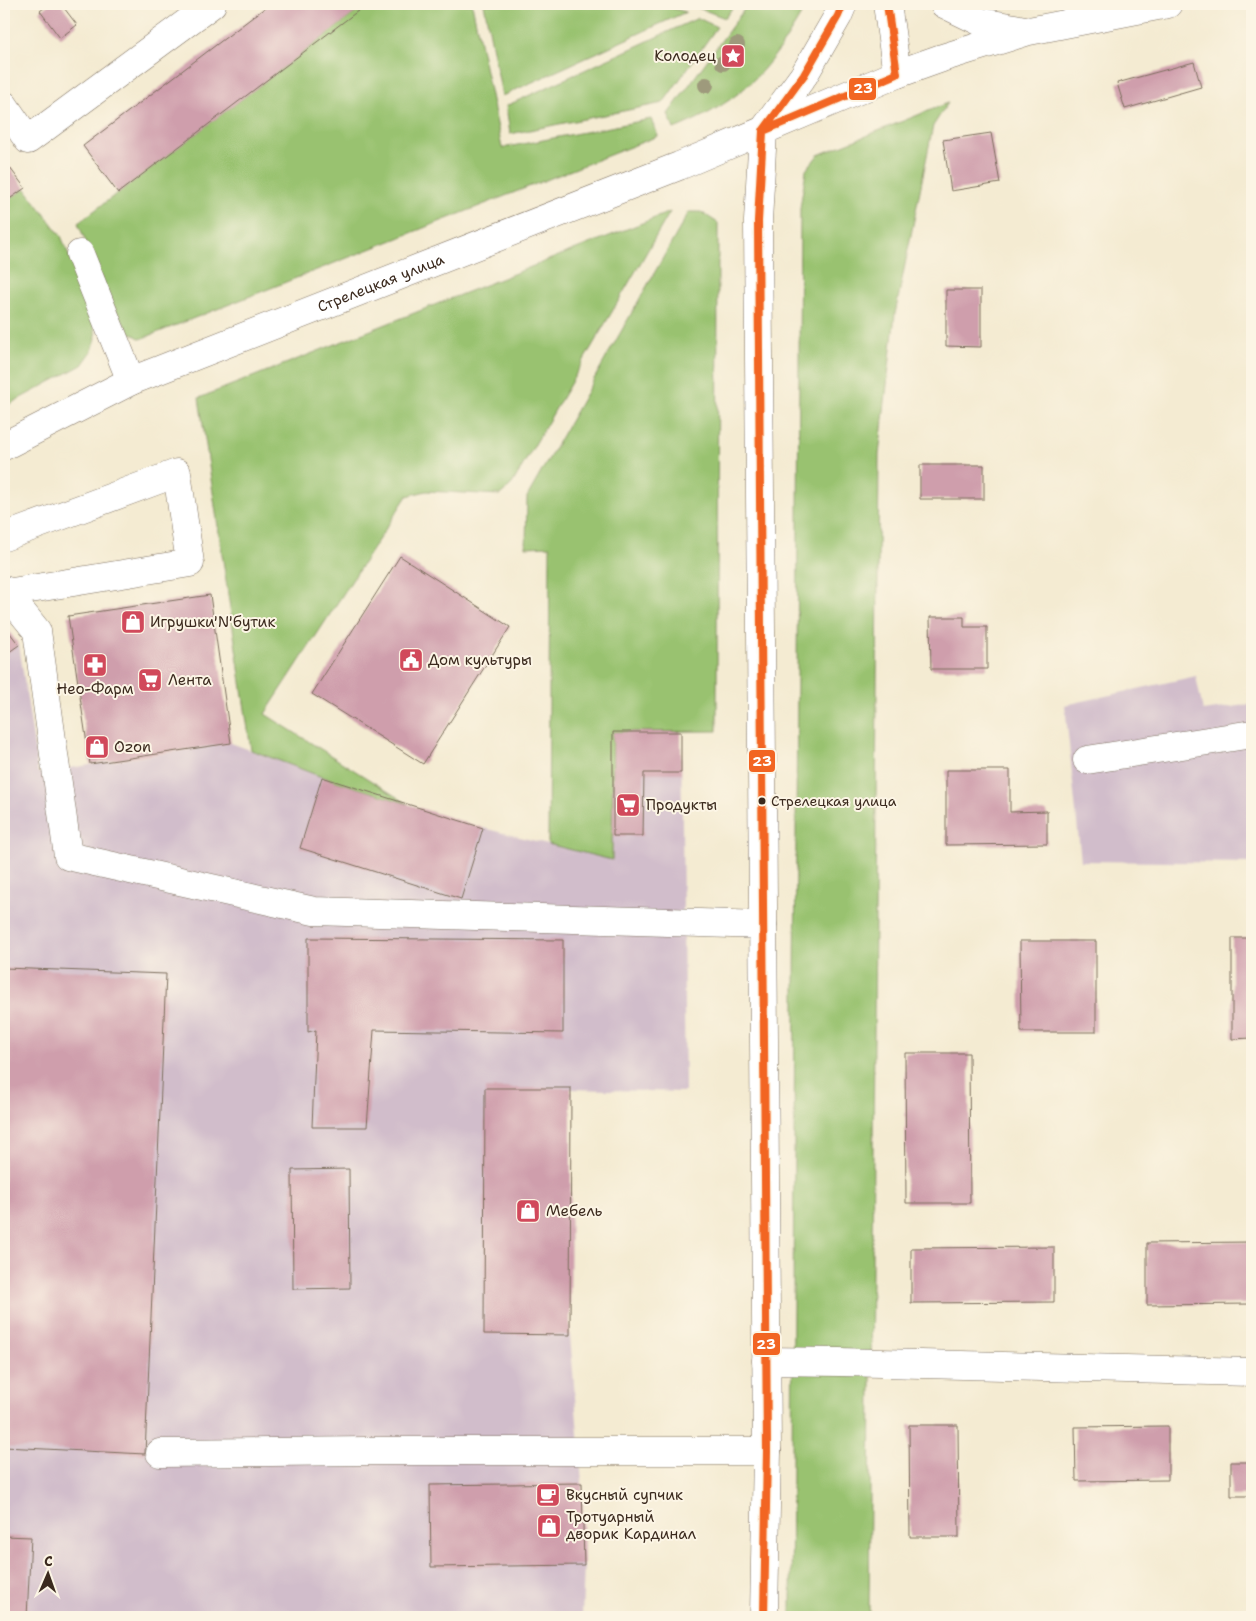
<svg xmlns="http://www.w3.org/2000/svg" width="1256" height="1621" font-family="'Shantell Sans',sans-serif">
	<rect width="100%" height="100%" fill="#fcf5e5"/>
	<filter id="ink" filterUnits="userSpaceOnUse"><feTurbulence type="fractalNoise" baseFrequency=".02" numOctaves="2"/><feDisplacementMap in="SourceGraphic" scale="10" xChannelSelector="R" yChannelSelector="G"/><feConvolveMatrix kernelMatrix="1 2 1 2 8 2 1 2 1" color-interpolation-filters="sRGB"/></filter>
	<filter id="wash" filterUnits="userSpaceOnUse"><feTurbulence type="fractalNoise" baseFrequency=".0096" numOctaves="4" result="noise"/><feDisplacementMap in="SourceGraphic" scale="20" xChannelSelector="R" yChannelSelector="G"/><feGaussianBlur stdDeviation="1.12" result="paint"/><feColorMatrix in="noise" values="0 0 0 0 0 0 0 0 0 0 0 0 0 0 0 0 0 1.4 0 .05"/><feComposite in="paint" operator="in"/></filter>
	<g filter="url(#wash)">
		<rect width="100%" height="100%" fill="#f4ebd2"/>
		<path fill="#d1bdcb" d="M4,625L19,645L38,773L231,743L322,777L483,828L612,860L613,732H681L685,1092L571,1089L570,1335L582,1483L584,1565L582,1617H4Z
			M1196,676L1203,711L1252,704V863L1081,861L1065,705Z"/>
		<path fill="#99c26f" stroke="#6a7646" d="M367,4H472L502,148L651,119L658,136L141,339L129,332L112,304L78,223Z
			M484,4H657L686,12L502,96Z
			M688,4H735L725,18Z
			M748,4H806C801,17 792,29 785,41C755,86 724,109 674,129L668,114Z
			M698,18L717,27L663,103L510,134L506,106Z
			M948,103L933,126L895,314L879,455L869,1617H791L800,208L806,170L818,155Z
			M25,188L61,236L92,311L96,338L92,351L82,365L4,407V203Z
			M670,212L512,484L500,495L426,491L407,496L265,714L408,804L322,777L251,750L199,398Z
			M689,212H701L718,223L717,731L613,732L612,860L548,844L550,546L526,547L527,497Z"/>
		<g id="blocks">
			<path fill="#cf9eac" d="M49,4H61L77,25L60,38L40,11Z
				M270,4H367L118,193L83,146Z
				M1194,62L1201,87L1125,109L1117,83Z
				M991,133L1000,183L951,191L943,140Z
				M4,160L25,188L4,203Z
				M946,290H981V347L946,346Z
				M920,465H984V499H920Z
				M400,556L510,627L423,764L312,694Z
				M210,595L231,743L90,764L68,616Z
				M930,617H964V627H987V669H931Z
				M4,625L19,645L5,655L4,653Z
				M613,732H681V773H644L643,836H613Z
				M946,770H1010V812L1047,811V844L946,845Z
				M322,777L483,828L461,899L300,848Z
				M308,938L563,940V1033L374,1030L367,1127H312L316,1030L308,1032Z
				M1232,938H1252V1038L1232,1039Z
				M1020,941H1096V1032H1021Z
				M4,968L166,974L145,1454L4,1447Z
				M905,1053H969L970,1203H906Z
				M485,1088H571L570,1335L484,1334Z
				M349,1169L350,1288L293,1289L292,1170Z
				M1252,1242V1304L1147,1305V1243Z
				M1054,1247V1302L911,1303V1248Z
				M909,1425H958L959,1537H910Z
				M1168,1426V1480L1076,1481L1075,1427Z
				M1231,1462H1252V1496H1231Z
				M582,1483L584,1565L431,1567L430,1485Z
				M4,1536L31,1537L27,1617H4Z"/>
		</g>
	</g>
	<g filter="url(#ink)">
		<use href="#blocks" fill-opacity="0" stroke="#7c6e5d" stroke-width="1"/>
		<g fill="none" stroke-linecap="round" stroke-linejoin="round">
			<defs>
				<path id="minor" d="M4,105L28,140L212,4
					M80,254L131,381
					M4,537L177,473L190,563L6,593
					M4,590L37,631L68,856L314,911L763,925
					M1087,760L1252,734
					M766,1361L839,1362L1252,1372
					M160,1453L367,1451H767"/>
				<g id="major">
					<path d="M887,4L897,74"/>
					<path d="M944,4L981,22L1025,30"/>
					<path id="s1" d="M4,446L131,381L679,166L897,74L942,58L1029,31L1168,4"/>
					<path d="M764,1617L767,1451L758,221L763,131L804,75L838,16L843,4"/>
				</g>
			</defs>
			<use href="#minor" stroke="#7c6e5d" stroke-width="29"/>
			<use href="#major" stroke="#7c6e5d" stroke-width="29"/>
			<use href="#minor" stroke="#fff" stroke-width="28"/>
			<use href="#major" stroke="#fff" stroke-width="28"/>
			<defs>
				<path id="bus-1" d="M763,131L897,74L887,4
					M764,1617L767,1451L758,221L763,131L804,75L838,16L843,4"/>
			</defs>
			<use href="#bus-1" stroke="#fcf5e5" stroke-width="11"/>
			<use href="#bus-1" stroke="#f26522" stroke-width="8"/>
		</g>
		<g fill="#9e9a7c">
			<circle cx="737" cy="45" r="8"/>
			<circle cx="723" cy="63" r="8"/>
			<circle cx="706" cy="85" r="8"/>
		</g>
	</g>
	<defs>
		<symbol id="sight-square" viewBox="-11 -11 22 22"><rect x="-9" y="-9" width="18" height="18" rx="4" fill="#d1495b" stroke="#fcf5e5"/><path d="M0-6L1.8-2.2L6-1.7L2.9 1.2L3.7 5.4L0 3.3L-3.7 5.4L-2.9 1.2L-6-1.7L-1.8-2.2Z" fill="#fff"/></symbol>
		<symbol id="shop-square" viewBox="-11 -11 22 22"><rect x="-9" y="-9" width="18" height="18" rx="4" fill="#d1495b" stroke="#fcf5e5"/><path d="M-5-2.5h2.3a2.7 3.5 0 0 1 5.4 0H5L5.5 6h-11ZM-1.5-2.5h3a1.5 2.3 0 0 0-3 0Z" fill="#fff"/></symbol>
		<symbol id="civic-square" viewBox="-11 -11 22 22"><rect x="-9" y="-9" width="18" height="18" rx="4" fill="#d1495b" stroke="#fcf5e5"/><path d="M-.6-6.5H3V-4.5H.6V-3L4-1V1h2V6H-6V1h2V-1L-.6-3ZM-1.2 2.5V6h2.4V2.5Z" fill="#fff"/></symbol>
		<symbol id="pharmacy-square" viewBox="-11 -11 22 22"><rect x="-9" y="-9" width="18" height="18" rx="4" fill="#d1495b" stroke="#fcf5e5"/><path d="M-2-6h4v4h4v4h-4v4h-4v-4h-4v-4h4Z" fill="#fff"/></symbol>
		<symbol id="supermarket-square" viewBox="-11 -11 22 22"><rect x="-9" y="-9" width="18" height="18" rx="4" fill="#d1495b" stroke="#fcf5e5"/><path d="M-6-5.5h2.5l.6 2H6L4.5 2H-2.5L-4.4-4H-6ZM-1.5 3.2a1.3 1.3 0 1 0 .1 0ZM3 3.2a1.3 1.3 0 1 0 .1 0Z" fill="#fff"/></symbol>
		<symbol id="cafe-square" viewBox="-11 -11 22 22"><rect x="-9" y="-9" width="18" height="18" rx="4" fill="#d1495b" stroke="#fcf5e5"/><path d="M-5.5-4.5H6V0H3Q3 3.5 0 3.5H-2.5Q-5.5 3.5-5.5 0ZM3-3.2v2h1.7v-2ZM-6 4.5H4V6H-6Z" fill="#fff"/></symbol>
	</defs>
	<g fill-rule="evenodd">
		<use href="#sight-square" x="719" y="42" width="28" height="28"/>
		<use href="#shop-square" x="119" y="608" width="28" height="28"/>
		<use href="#civic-square" x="397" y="646" width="28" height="28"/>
		<use href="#pharmacy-square" x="81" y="651" width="28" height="28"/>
		<use href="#supermarket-square" x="136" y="666" width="28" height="28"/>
		<use href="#shop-square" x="83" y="733" width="28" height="28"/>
		<use href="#supermarket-square" x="614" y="791" width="28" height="28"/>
		<use href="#shop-square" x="514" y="1197" width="28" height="28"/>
		<use href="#cafe-square" x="534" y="1481" width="28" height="28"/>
		<use href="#shop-square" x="535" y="1512" width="28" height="28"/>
	</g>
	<circle fill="#3b2a1e" stroke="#fcf5e5" stroke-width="2" cx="762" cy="801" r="4.5"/>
	<g text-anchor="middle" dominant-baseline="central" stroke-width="4" stroke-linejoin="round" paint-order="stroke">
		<g font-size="14" fill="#3b2a1e" stroke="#fcf5e5" text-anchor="start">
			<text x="771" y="801">Стрелецкая улица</text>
		</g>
		<g font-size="15" fill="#3b2a1e" stroke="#fcf5e5" text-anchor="start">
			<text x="716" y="56" text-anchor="end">Колодец</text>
			<text x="150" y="622">Игрушки'N'бутик</text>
			<text x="428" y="660">Дом культуры</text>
			<text x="168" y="680">Лента</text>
			<text x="95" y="689" text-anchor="middle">Нео-Фарм</text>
			<text x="114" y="747">Ozon</text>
			<text x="646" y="805">Продукты</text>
			<text x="546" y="1211">Мебель</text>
			<text x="566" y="1495">Вкусный супчик</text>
			<text x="566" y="1517">Тротуарный<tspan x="566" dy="17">дворик Кардинал</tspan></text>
		</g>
		<g font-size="15" fill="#3b2a1e" stroke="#fcf5e5">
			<text stroke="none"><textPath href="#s1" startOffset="411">Стрелецкая улица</textPath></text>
		</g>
	</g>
	<g stroke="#fcf5e5" stroke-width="2">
		<rect x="848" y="77" width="29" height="24" rx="5" fill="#f26522"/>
		<rect x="748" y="749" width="28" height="24" rx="5" fill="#f26522"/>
		<rect x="752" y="1332" width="29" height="24" rx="5" fill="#f26522"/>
	</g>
	<g font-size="14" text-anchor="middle" font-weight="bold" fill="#fff">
		<text x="863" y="93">23</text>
		<text x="762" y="766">23</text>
		<text x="766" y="1349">23</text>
	</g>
	<rect width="1256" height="1621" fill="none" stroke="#fcf5e5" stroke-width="20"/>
	<g transform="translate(48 1574) rotate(2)" stroke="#fcf5e5" stroke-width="4" paint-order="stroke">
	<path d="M0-4L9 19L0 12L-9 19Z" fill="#3b2a1e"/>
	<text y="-8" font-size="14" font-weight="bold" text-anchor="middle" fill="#3b2a1e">С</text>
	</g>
</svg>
